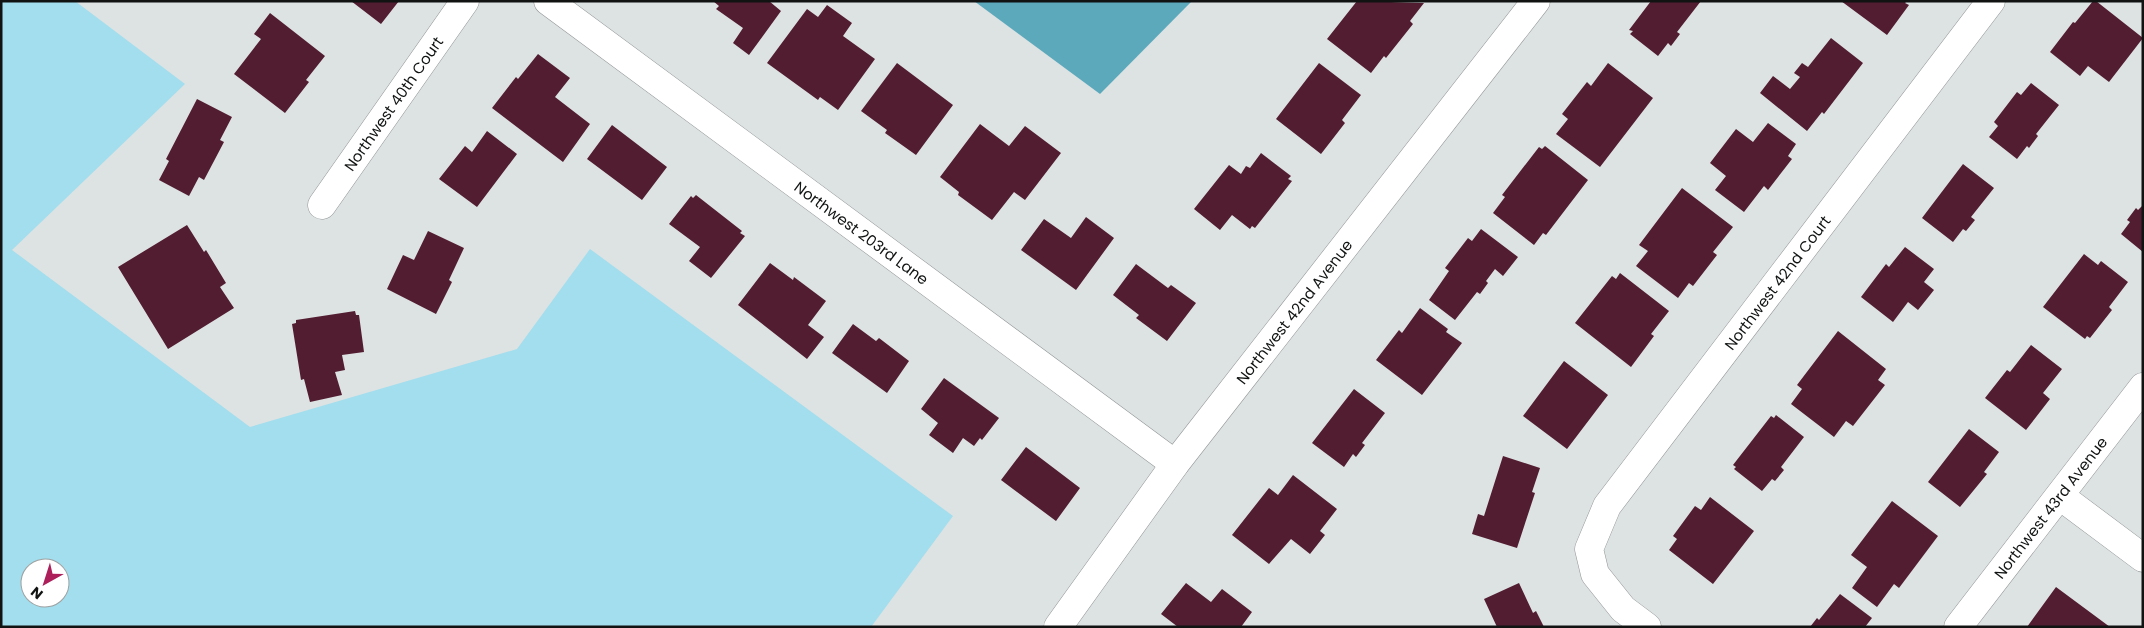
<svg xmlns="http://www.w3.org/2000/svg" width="2144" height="628" font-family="Poppins,sans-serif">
	<rect width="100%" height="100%" fill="#dde2e3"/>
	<path fill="#a2deed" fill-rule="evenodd" d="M1,1H75L185,84L12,250L250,427L517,349L590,249L953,516L871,627H1ZM30,568H60V598H30Z"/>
	<path fill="#5ca9bc" d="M974,1H1192L1100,94Z"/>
	<path fill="#521d30" d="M351,1H399L381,24Z
		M713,1H769L781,11L749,55L733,43L743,28L716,9L719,6Z
		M1357,1L1424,3L1410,21L1413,24L1386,58L1384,56L1371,73L1327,39Z
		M1651,1H1701L1677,32L1680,34L1671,46L1668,43L1658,56L1630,34L1633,31L1629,30Z
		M1841,1H1907L1905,3L1909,5L1887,35Z
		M2093,1H2096L2143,38L2109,82L2088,66L2080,76L2050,52L2073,22L2075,23Z
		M827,5L852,23L843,36L875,59L838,110L820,97L818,100L767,63L807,9L818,17Z
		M270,13L325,56L306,80L309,82L285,113L234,74L261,39L254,34Z
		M1831,38L1863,63L1824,114L1822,112L1807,131L1760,93L1773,76L1790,89L1800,77L1794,73L1802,63L1808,67Z
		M538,54L570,78L555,97L590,124L563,162L492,108L516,77L518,79Z
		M897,63L953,105L916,155L885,133L887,130L861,111Z
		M1319,63L1361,95L1342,120L1345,123L1321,154L1276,119Z
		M1608,63L1653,98L1600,167L1556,134L1568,119L1562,114L1587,82L1591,86Z
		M2031,83L2059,105L2036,134L2038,136L2029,148L2027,146L2017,159L1989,137L1998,126L1994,122L2017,92L2021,95Z
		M197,99L232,117L220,140L224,142L204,180L199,177L189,196L159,180L169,161L166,159Z
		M1768,123L1796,144L1788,156L1792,159L1768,190L1764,186L1744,212L1715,190L1726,176L1710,163L1736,129L1753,142Z
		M980,124L1009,146L1025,126L1061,153L1025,200L1014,192L992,220L958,195L959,192L940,177Z
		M612,125L667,167L642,200L587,159Z
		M487,131L517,154L477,207L439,179L465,146L472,152Z
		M1545,146L1588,180L1546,235L1543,233L1534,245L1493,213L1505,197L1502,195L1539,147L1542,149Z
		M1261,153L1291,176L1288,179L1292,181L1255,228L1252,226L1250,229L1232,215L1220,230L1194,209L1229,165L1241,174L1246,166L1250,168Z
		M1963,164L1994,188L1971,217L1975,220L1966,231L1963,229L1953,242L1922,218Z
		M1682,188L1733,227L1713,252L1717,255L1693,286L1689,283L1678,298L1636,266L1648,251L1639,245Z
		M696,195L742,231L740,233L745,236L711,278L689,261L700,247L669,224L691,196L693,198Z
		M2143,205V252L2121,234L2130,222L2127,220L2136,208L2138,210Z
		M1086,217L1114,238L1076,290L1021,250L1044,219L1071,238Z
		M187,225L204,252L206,250L226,283L220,287L234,308L168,349L118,267Z
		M1481,229L1518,257L1503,276L1495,269L1486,281L1488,283L1480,294L1477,292L1455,320L1429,300L1449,271L1445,268L1468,238L1472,241Z
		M428,231L464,248L449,280L452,282L436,314L387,289L403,255L414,260Z
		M1905,247L1934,269L1924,282L1934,290L1918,310L1908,302L1893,322L1861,297L1886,264L1889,267Z
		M2084,254L2098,265L2101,261L2128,282L2109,307L2112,310L2090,338L2087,336L2085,339L2043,307Z
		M770,263L793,280L794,277L826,301L808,325L824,337L807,359L738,305Z
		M1136,264L1168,288L1171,285L1196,303L1167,341L1136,318L1139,315L1113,295Z
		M1620,273L1669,311L1651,334L1654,336L1631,367L1575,323L1612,276L1616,279Z
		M1420,308L1448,329L1446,332L1462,343L1422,395L1376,360L1399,330L1402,333Z
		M355,311L356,315H359L364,352L342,355L345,370L335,372L342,395L310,402L304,379L301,380L292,324L296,323V320Z
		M853,324L876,341L879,338L909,361L887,393L832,353Z
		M1838,331L1886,369L1878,380L1885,385L1853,426L1846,421L1834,437L1791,404L1802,389L1797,385Z
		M2031,345L2062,369L2043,393L2050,399L2026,430L1985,398L2007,370L2010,372Z
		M1564,361L1608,395L1567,449L1523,416Z
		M944,378L999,418L982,440L980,438L974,446L963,438L953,453L929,435L938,423L921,409Z
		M1354,389L1385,413L1362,443L1365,445L1356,457L1353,454L1344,467L1312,443Z
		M1776,415L1804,437L1781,467L1784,470L1775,481L1772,479L1762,491L1734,469L1736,467L1733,465L1771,416L1774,418Z
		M1969,429L1999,452L1984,472L1987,474L1960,507L1928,482Z
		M1026,447L1080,488L1056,521L1001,480Z
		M1503,456L1540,468L1532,492L1535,493L1517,548L1472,534L1478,514L1484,516Z
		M1293,475L1337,509L1320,531L1325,535L1310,554L1291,539L1269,564L1232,535L1269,488L1278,495Z
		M1710,497L1754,531L1713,584L1669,550L1677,539L1673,536L1695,506L1701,510Z
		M1892,501L1938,536L1899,588L1894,584L1877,607L1852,588L1867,567L1851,555Z
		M1186,583L1211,602L1222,589L1252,612L1241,627H1178L1161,614Z
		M1519,583L1533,613L1536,611L1544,627H1497L1484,599Z
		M2056,587L2110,627H2027Z
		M1840,594L1872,618L1865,627H1810L1817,618L1819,620Z"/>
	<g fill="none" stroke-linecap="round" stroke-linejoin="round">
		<defs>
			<g id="minor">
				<path id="s1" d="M548,1L1175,464"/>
				<path id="s2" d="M322,205L465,1"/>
				<path d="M2060,496L2143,558"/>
				<path id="s3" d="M1058,627L1175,464L1536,1"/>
				<path id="s4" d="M1647,627L1623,609L1595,574L1589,549L1607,506L1991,1"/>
				<path id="s5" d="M1958,627L2143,387"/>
			</g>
		</defs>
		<use href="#minor" stroke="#929697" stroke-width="29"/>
		<use href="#minor" stroke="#fff" stroke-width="28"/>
	</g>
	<g text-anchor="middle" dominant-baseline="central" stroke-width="5" stroke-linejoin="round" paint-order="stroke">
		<g font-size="15" fill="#111313" stroke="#fff">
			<text stroke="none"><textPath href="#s2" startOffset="124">Northwest 40th Court</textPath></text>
			<text stroke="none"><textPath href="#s1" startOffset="390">Northwest 203rd Lane</textPath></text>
			<text stroke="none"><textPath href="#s4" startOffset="428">Northwest 42nd Court</textPath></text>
			<text stroke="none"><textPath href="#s3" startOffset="394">Northwest 42nd Avenue</textPath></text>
			<text stroke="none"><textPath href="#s5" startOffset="151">Northwest 43rd Avenue</textPath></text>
		</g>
	</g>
	<rect width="2144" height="628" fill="none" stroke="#111313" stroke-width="5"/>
	<g transform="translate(45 583) rotate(219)"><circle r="24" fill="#ffffff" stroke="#a0a1a1"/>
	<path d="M0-4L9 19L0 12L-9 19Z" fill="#ac1f5b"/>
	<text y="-8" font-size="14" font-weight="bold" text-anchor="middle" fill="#111313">N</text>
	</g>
</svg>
